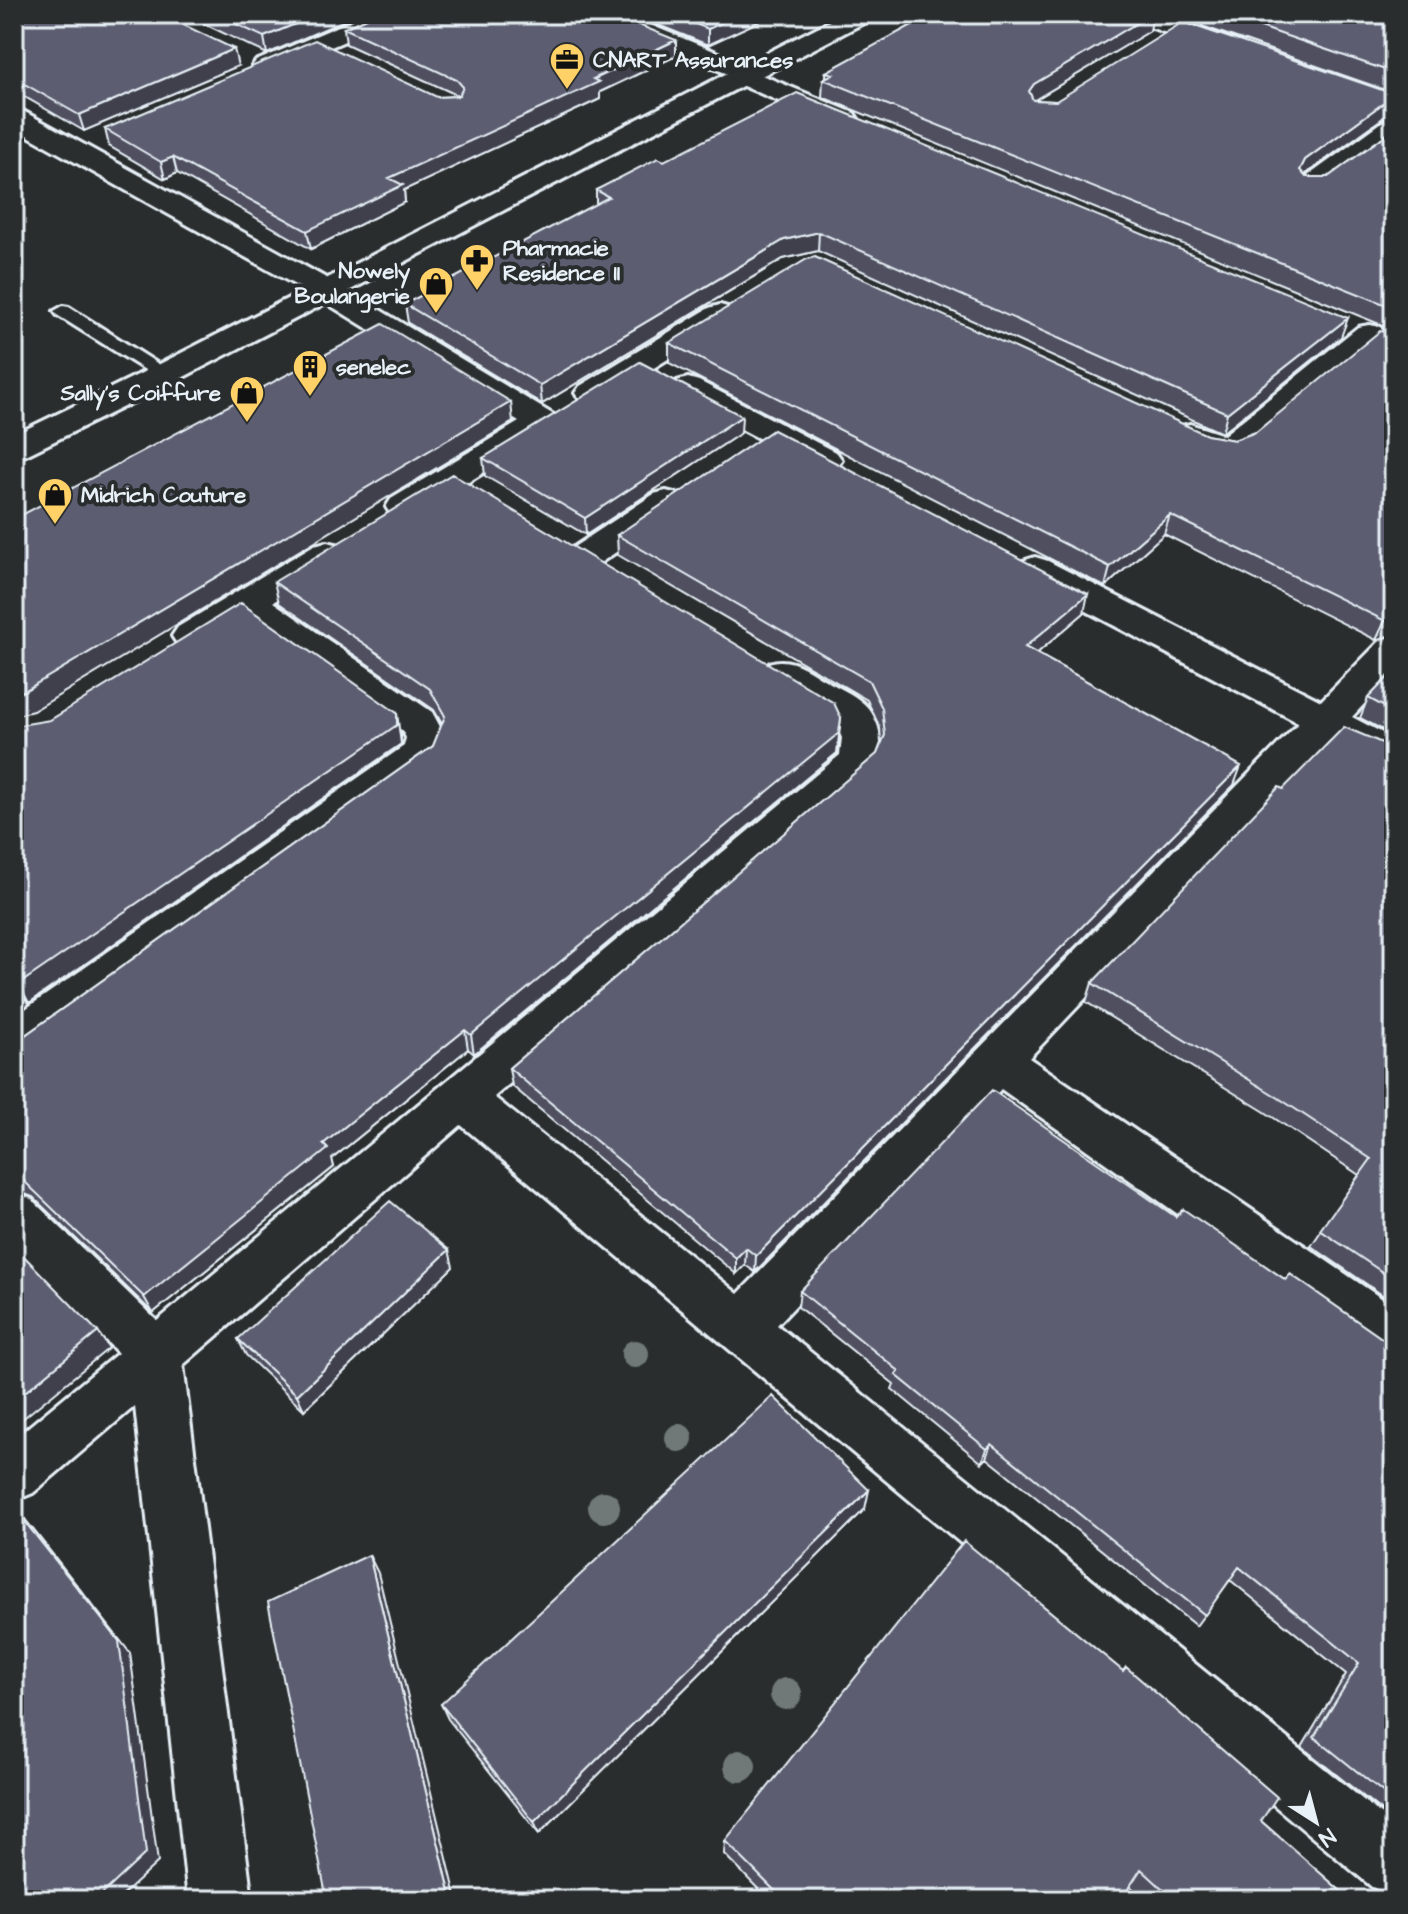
<svg xmlns="http://www.w3.org/2000/svg" width="1408" height="1914" font-family="'Architects Daughter',sans-serif">
	<rect width="100%" height="100%" fill="#2a2d2e"/>
	<filter id="ink" filterUnits="userSpaceOnUse"><feTurbulence type="fractalNoise" baseFrequency=".0125" numOctaves="2"/><feDisplacementMap in="SourceGraphic" scale="16" xChannelSelector="R" yChannelSelector="G"/><feConvolveMatrix kernelMatrix="1 2 1 2 8 2 1 2 1" color-interpolation-filters="sRGB"/></filter>
	<g filter="url(#ink)">
		<g fill="none" stroke-linecap="round" stroke-linejoin="round">
			<defs>
				<path id="lane" d="M63,306L69,307L174,374L165,380L158,378L57,315L54,311Z"/>
				<path id="street" d="M367,14H400L397,19L274,71H256L252,66L256,61Z
					M590,14H623L756,68L759,74L854,113L858,119L854,125H836L731,81L728,74L593,19Z
					M1123,14H1159L1240,42L1244,47L1240,52H1222L1126,19Z
					M14,109L23,111L337,284L554,415L558,422L554,429L415,515L403,518L391,515L386,507L391,499L519,422L315,296L14,128Z
					M1394,118V139L1321,193L1311,195L1301,193L1297,187L1301,181L1385,120Z
					M720,305L731,308L735,314L731,320L602,400L591,403L580,400L575,393L580,386L709,308Z
					M1369,325L1380,327L1385,334L1380,341L1248,449L1218,455L1190,447L1178,441L1173,434L1178,427L1190,424L1224,435L1358,327Z
					M688,378L699,381L837,453L842,460L837,467L825,470L813,467L677,395L672,388L677,381Z
					M666,491L678,494L683,502L678,510L600,563L587,566L574,563L569,555L574,547L654,494Z
					M327,542L340,545L345,553L340,561L273,602L432,712L446,738L435,764L30,1054L14,1060V1017L404,746L406,738L403,731L246,619C225,632 204,652 178,645L172,636L178,627L314,545Z
					M1035,557L1048,561L1321,701L1381,640L1394,636V672L1352,717L1394,739V770L1330,740L1029,1058L1394,1307V1361L1376,1354L1001,1089L777,1325L1394,1825V1896L1372,1887L461,1125L183,1365L252,1900H188L135,1406L33,1493L14,1501V1439L118,1353L14,1247V1192L31,1199L157,1321L840,755L842,738L835,721L769,681L763,672L769,663C791,656 806,669 825,680C837,687 853,694 863,703C882,719 885,751 873,771L494,1097L738,1294L1299,723L1022,577L1017,569L1022,561Z"/>
				<path id="secondary" d="M843,14H874L871,19L176,381L26,455L14,458V435L154,367Z"/>
			</defs>
			<use href="#lane" stroke="#e8f1f8" stroke-width="6"/>
			<use href="#street" stroke="#e8f1f8" stroke-width="6"/>
			<use href="#secondary" stroke="#e8f1f8" stroke-width="6"/>
			<use href="#lane" fill="#2a2d2e" fill-rule="evenodd"/>
			<use href="#street" fill="#2a2d2e" fill-rule="evenodd"/>
			<use href="#secondary" fill="#2a2d2e" fill-rule="evenodd"/>
		</g>
		<g fill="#6f7977">
			<circle cx="635" cy="1354" r="14"/>
			<circle cx="679" cy="1438" r="14"/>
			<circle cx="604" cy="1507" r="16"/>
			<circle cx="786" cy="1694" r="16"/>
			<circle cx="740" cy="1766" r="16"/>
		</g>
		<path fill="#4f505f" stroke="#e8f1f8" stroke-width="2" d="M14,14L238,66L84,131L16,92L14,93Z
			M184,14H359L267,54Z
			M631,14H775L708,45Z
			M1203,14H1361L1394,25V93L1202,26Z
			M1368,14H1394V23Z
			M344,28L676,56L600,92V99L404,190L405,202L311,249L177,173L165,179L109,146L105,129L437,97L459,96L346,44Z
			M1150,31L1035,100L1383,118L1304,175L1306,177H1328L1394,129V330L822,97L823,79L826,78V72Z
			M664,161L1341,337L1222,433L818,251L783,259L542,404L408,323L405,304L596,204V190Z
			M669,343L1234,440L1256,432L1394,634L1376,640L1164,534L1105,587L669,363Z
			M741,433L586,535L485,476L483,458Z
			M617,535L1084,613L1037,653L1234,785L755,1272L745,1265L736,1274L512,1086L509,1068L877,754L881,743L880,728L867,700L618,555Z
			M274,582L837,753L474,1054L468,1049L332,1159L334,1167L153,1313L33,1197L14,1190V1040L21,1038L433,746L442,724L434,710L279,603Z
			M1394,671V736L1360,718L1368,698Z
			M14,726L401,733V744L29,1003L14,988Z
			M1394,748V1303L1311,1246L1359,1175L1265,1112L1086,1002L1092,983L1283,789Z
			M1176,1217L1286,1280L1386,1341L1394,1344V1821L1302,1747L1346,1674L1230,1580L1196,1626L987,1458L982,1463L892,1389L894,1384L798,1307L800,1291Z
			M453,1267L304,1410L246,1355L238,1339Z
			M865,1509L539,1834L448,1719L441,1704Z
			M1261,1821L1351,1900H1146L1130,1886L1121,1900H769L724,1854L725,1841Z"/>
		<path fill="#40414e" stroke="#e8f1f8" stroke-width="2" d="M319,14H359L267,54L264,37Z
			M740,14H775L708,45V29Z
			M1152,14H1153L1150,31L1031,102L1029,91L1034,84Z
			M676,40V56L600,92V99L404,190L405,202L311,249L307,231L389,178Z
			M234,49L238,66L84,131L79,115Z
			M1389,99H1394V116L1383,118L1299,179L1300,170L1305,160Z
			M173,157L177,173L165,179L161,162Z
			M819,232L818,251L783,259L542,404L540,385L784,240Z
			M1348,318L1341,337L1222,433L1227,413Z
			M511,402L513,422L33,711L14,716V694Z
			M742,416L741,433L586,535L585,518Z
			M1170,515L1164,534L1105,587L1110,567Z
			M1088,594L1084,613L1021,667L1025,647Z
			M1394,618V634L1376,640L1385,621Z
			M397,713L401,744L29,1003L19,984Z
			M841,718L837,753L474,1054L471,1035Z
			M1241,766L1234,785L755,1272L756,1256Z
			M465,1030L468,1049L332,1159L334,1167L153,1313L144,1297L323,1144Z
			M746,1248L745,1265L736,1274V1258Z
			M449,1250L453,1267L304,1410L297,1395Z
			M98,1332L109,1348L14,1426V1401Z
			M992,1444L987,1458L982,1463L987,1449Z
			M869,1490L865,1509L539,1834L534,1822Z
			M14,1505L130,1653L158,1862L117,1900H96Z
			M369,1555L378,1573L457,1900H452Z"/>
		<path fill="#5c5d6f" stroke="#e8f1f8" stroke-width="2" d="M14,14H161L234,49L79,115L14,78Z
			M214,14H319L264,37Z
			M376,14H612L676,40L593,79L599,82L389,178L403,185L307,231L173,157L161,162L105,129L315,40L437,97L459,96L463,87L457,80L344,28Z
			M670,14H740L708,29Z
			M932,14H1152L1034,84L1029,91L1033,100L1056,101L1183,22L1394,94V99H1389L1305,160L1300,170L1306,177H1328L1394,129V308L823,79L833,74L826,72Z
			M1223,14H1361L1394,25V73Z
			M797,93L1348,318L1227,413L819,232L784,240L540,385L405,304L609,197L596,190L658,158L664,161Z
			M815,257L1207,435L1234,440L1256,432L1380,331L1394,334V618L1385,621L1170,515L1110,567L669,343L807,259Z
			M383,324L511,402L24,691L14,694V519Z
			M640,362L742,416L585,518L483,458Z
			M773,430L1088,594L1025,647L1241,766L756,1256L746,1248L736,1258L509,1068L877,754L885,735L882,708L869,681L617,535Z
			M452,474L834,703L841,718L839,733L471,1035L465,1030L323,1144L328,1149L144,1297L22,1179L14,1176V1040L21,1038L433,746L445,716L430,689L274,582Z
			M241,603L397,713V725L19,984L14,979V726L50,720Z
			M1394,671V712L1368,698Z
			M1344,727L1394,748V1280L1320,1230L1371,1159L1274,1095L1092,983L1279,787L1283,789Z
			M992,1090L1176,1217L1183,1209L1286,1280L1290,1274L1386,1341L1394,1344V1801L1314,1737L1359,1663L1239,1567L1205,1615L992,1444L987,1449L896,1375L899,1371L800,1291Z
			M390,1201L449,1250L297,1395L238,1339Z
			M14,1246L98,1332L14,1401Z
			M773,1396L869,1490L534,1822L441,1704Z
			M14,1508L119,1641L146,1853L96,1900H14Z
			M964,1541L1123,1671L1126,1667L1277,1797L1261,1821L1351,1900H1175L1141,1869L1121,1900H784L725,1841Z
			M369,1555L452,1900H327L268,1602Z"/>
	</g>
	<defs>
		<symbol id="office-pin" viewBox="-11 -11 22 30"><path d="M0 17L-7.5 6A9.5 9.5 0 1 1 7.5 6Z" fill="#ffd166" stroke="#2a2d2e"/><path d="M-6-3h4V-5.5h4V-3h4V5H-6ZM-1-4.5V-3h2v-1.5ZM-6 0V1H6V0Z" fill="#111"/></symbol>
		<symbol id="pharmacy-pin" viewBox="-11 -11 22 30"><path d="M0 17L-7.5 6A9.5 9.5 0 1 1 7.5 6Z" fill="#ffd166" stroke="#2a2d2e"/><path d="M-2-6h4v4h4v4h-4v4h-4v-4h-4v-4h4Z" fill="#111"/></symbol>
		<symbol id="shop-pin" viewBox="-11 -11 22 30"><path d="M0 17L-7.5 6A9.5 9.5 0 1 1 7.5 6Z" fill="#ffd166" stroke="#2a2d2e"/><path d="M-5-2.5h2.3a2.7 3.5 0 0 1 5.4 0H5L5.5 6h-11ZM-1.5-2.5h3a1.5 2.3 0 0 0-3 0Z" fill="#111"/></symbol>
		<symbol id="building-pin" viewBox="-11 -11 22 30"><path d="M0 17L-7.5 6A9.5 9.5 0 1 1 7.5 6Z" fill="#ffd166" stroke="#2a2d2e"/><path d="M-4-6H4V6H1V3H-1V6H-4ZM-2.5-4.3h1.7v1.8h-1.7ZM.8-4.3h1.7v1.8H.8ZM-2.5-1h1.7V.8h-1.7ZM.8-1h1.7V.8H.8Z" fill="#111"/></symbol>
	</defs>
	<g fill-rule="evenodd">
		<use href="#office-pin" x="547" y="40" width="40" height="54"/>
		<use href="#pharmacy-pin" x="457" y="241" width="40" height="54"/>
		<use href="#shop-pin" x="416" y="264" width="40" height="54"/>
		<use href="#building-pin" x="290" y="347" width="40" height="54"/>
		<use href="#shop-pin" x="227" y="373" width="40" height="54"/>
		<use href="#shop-pin" x="35" y="475" width="40" height="54"/>
	</g>
	<g text-anchor="middle" dominant-baseline="central" stroke-width="8" stroke-linejoin="round" paint-order="stroke">
		<g font-size="22" font-weight="bold" fill="#e8f1f8" stroke="#2a2d2e" text-anchor="start">
			<text x="593" y="60">CNART Assurances</text>
			<text x="503" y="248">Pharmacie<tspan x="503" dy="25">Residence II</tspan></text>
			<text x="410" y="271" text-anchor="end">Nowely<tspan x="410" dy="25">Boulangerie</tspan></text>
			<text x="336" y="367">senelec</text>
			<text x="221" y="393" text-anchor="end">Sally's Coiffure</text>
			<text x="81" y="495">Midrich Couture</text>
		</g>
	</g>
	<rect width="1408" height="1914" fill="none" stroke="#2a2d2e" stroke-width="48"/>
	<rect x="24" y="24" width="1360" height="1866" fill="none" stroke="#e8f1f8" stroke-width="3" filter="url(#ink)"/>
	<g transform="translate(1316 1822) rotate(144)" stroke="#2a2d2e" stroke-width="6" paint-order="stroke">
	<path d="M0-6L14 30L0 20L-14 30Z" fill="#e8f1f8"/>
	<text y="-12" font-size="22" font-weight="bold" text-anchor="middle" fill="#e8f1f8">N</text>
	</g>
</svg>
